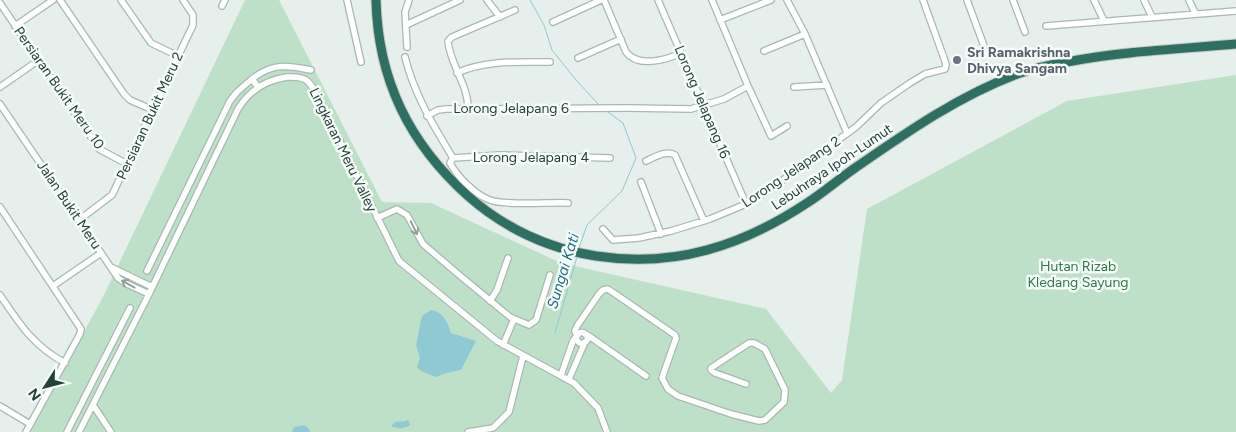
<svg xmlns="http://www.w3.org/2000/svg" width="1236" height="432" font-family="Figtree,sans-serif">
	<rect width="100%" height="100%" fill="#e6efeb"/>
	<path fill="#bfe0c8" d="M245,0H279L382,202L431,203L561,263L766,309L831,393L842,380L867,209L1067,101L1236,75V432H29L103,297Z"/>
	<path fill="#8ec9d4" d="M431,310C443,312 447,321 451,333L476,341L461,370L446,373L436,377L421,371L417,367L420,358L416,345L422,316Z
		M408,419L410,425C405,429 397,429 391,426L395,422L406,421Z
		M304,425L309,429L310,432H292L294,427Z"/>
	<g fill="none" stroke-linecap="round" stroke-linejoin="round">
		<path stroke="#8ec9d4" stroke-width="1" d="M530,0L544,25L552,50L576,80L600,106
			M579,248L587,225L622,191L636,158L623,123L605,110
			M555,333L577,257"/>
		<defs>
			<path id="minor" d="M60,0L124,94L130,100L153,110
				M121,0L151,43L178,56
				M347,0L361,62
				M487,0L500,17
				M604,0L626,52C638,68 666,60 681,53
				M658,0L746,204
				M787,0L805,34L847,133
				M967,0L984,46
				M1013,0L1025,32
				M1094,0L1104,21
				M1144,0L1152,17
				M1189,0L1195,13
				M0,3L99,149L127,164
				M222,6L225,0
				M720,20L771,0
				M553,22L601,0
				M406,25L460,0
				M15,26L53,0
				M1046,26L1236,11
				M407,47L405,12L409,0
				M764,51L805,34
				M405,57C414,94 433,125 453,158
				M578,58L621,39
				M457,73C486,60 520,62 550,62
				M252,79C272,63 287,65 311,70
				M748,86L771,136L787,126
				M0,87L39,60
				M794,87L827,85
				M0,104L118,278L125,283L149,294
				M468,108C468,84 450,65 448,41L452,37L515,10
				M427,116L438,110L446,109L627,108L691,109L724,99L748,86L712,0
				M453,158L500,155L610,158
				M453,158L450,163C457,176 475,195 490,200C506,206 550,202 568,203
				M646,161C655,157 666,150 675,155L704,221
				M641,182L661,234
				M0,207L81,329L80,334L26,432
				M377,218L397,209L407,215L423,244L458,274L510,317L529,325L536,320L550,275
				M79,220L112,195L193,25V15L183,0
				M603,229L613,240L639,238L671,231L710,219L746,204L765,193L856,127L881,103L910,83L925,74L945,69L946,65L945,61L923,0
				M113,268L152,287
				M147,271L230,101L237,92L252,79L258,87
				M53,286L101,253
				M0,295C20,324 32,345 65,363
				M490,301L497,290L508,258
				M576.5 338a5.5 5.5 0 1 1 11 0a5.5 5.5 0 1 1-11 0Z
				M585,334L589,336L646,376
				M577,336L575,331L577,326L599,294L603,290L608,289L675,335L676,338L662,378L668,389L678,396L731,414L759,421L765,420L784,402L785,390L765,349L754,343H749L711,368V370L715,373L746,384
				M503,345L514,319
				M561,375L573,341L576,337
				M569,379L585,342
				M93,405L111,432
				M0,406L30,424
				M67,432L130,308
				M79,432L149,294L238,109C249,91 266,80 287,77C294,77 300,76 306,80C311,84 313,88 316,93L399,261L497,341L574,383L598,408L607,432
				M468,432L493,428L509,412L523,356"/>
			<path id="highway" d="M376,0C378,80 409,143 468,196C504,228 549,249 596,256C675,268 742,246 807,203C824,192 839,179 855,168C907,132 960,95 1020,73C1037,67 1055,64 1072,61C1126,51 1181,49 1236,44"/>
		</defs>
		<use href="#minor" stroke="#a8b8b2" stroke-width="8"/>
		<use href="#highway" stroke="#c2cac8" stroke-width="11"/>
		<use href="#minor" stroke="#fff" stroke-width="5.5"/>
		<use href="#highway" stroke="#2f6f62" stroke-width="9"/>
	</g>
	<defs><path id="oneway-shaft" d="M-6 0H5M1.5-3L5.5 0L1.5 3" fill="none" stroke-width="1.6" stroke-linecap="round" stroke-linejoin="round" transform="scale(1.25)"/></defs>
	<g stroke="#92a09c">
		<use href="#oneway-shaft" transform="translate(414 228) rotate(64)"/>
		<use href="#oneway-shaft" transform="translate(128 284) rotate(-151)"/>
	</g>
	<circle fill="#6b7280" stroke="#f7fbf9" stroke-width="2" cx="957" cy="60" r="5"/>
	<g text-anchor="middle" dominant-baseline="central" stroke-width="5" stroke-linejoin="round" paint-order="stroke">
		<g font-size="14" font-weight="bold" fill="#5b616d" stroke="#f7fbf9" text-anchor="start">
			<text x="967" y="52">Sri Ramakrishna<tspan x="967" dy="16">Dhivya Sangam</tspan></text>
		</g>
		<g font-size="14" fill="#24423a" stroke="#f7fbf9">
			<text transform="translate(59 88) rotate(55)">Persiaran Bukit Meru 10</text>
			<text transform="translate(702 102) rotate(67)">Lorong Jelapang 16</text>
			<text x="511" y="108">Lorong Jelapang 6</text>
			<text transform="translate(150 116) rotate(-65)">Persiaran Bukit Meru 2</text>
			<text transform="translate(343 150) rotate(64)">Lingkaran Meru Valley</text>
			<text x="531" y="157">Lorong Jelapang 4</text>
			<text transform="translate(832 167) rotate(-34)">Lebuhraya Ipoh-Lumut</text>
			<text transform="translate(791 172) rotate(-34)">Lorong Jelapang 2</text>
			<text transform="translate(69 205) rotate(56)">Jalan Bukit Meru</text>
		</g>
		<g font-size="14" fill="#2d7a4b" stroke="#f7fbf9">
			<text x="1078" y="266">Hutan Rizab<tspan x="1078" dy="16">Kledang Sayung</tspan></text>
		</g>
		<g font-size="15" font-style="italic" fill="#1c6f80" stroke="#f7fbf9">
			<text transform="translate(563 271) rotate(-73)">Sungai Kati</text>
		</g>
	</g>
	<g transform="translate(45 387) rotate(234)" stroke="#f7fbf9" stroke-width="4" paint-order="stroke">
	<path d="M0-4L9 19L0 12L-9 19Z" fill="#24423a"/>
	<text y="-8" font-size="14" font-weight="bold" text-anchor="middle" fill="#24423a">N</text>
	</g>
</svg>
